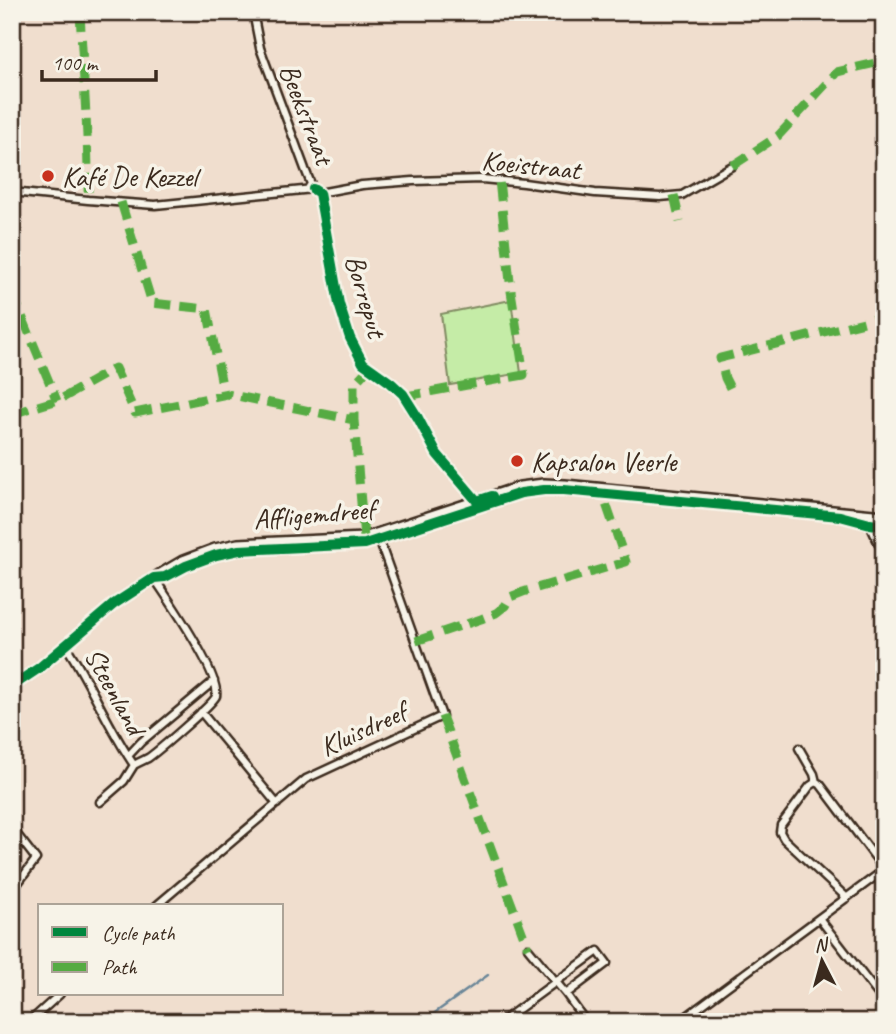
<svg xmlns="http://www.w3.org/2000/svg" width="896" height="1034" font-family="Caveat,sans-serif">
	<rect width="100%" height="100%" fill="#f0dece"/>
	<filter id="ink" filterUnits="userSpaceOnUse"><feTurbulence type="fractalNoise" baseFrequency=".0143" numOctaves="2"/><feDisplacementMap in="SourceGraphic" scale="14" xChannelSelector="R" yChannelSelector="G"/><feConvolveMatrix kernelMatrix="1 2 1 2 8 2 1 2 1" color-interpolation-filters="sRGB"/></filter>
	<g filter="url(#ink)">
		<path fill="#c5eca7" stroke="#808b62" stroke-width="2" d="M511,300L521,373L450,385L441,314Z"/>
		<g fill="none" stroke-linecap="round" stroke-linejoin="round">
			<path stroke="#6a8698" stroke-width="2.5" d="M422,1022L488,975"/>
			<defs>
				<path id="street" d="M253,12L260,48L305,169L313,189L319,193L339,304L350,338L363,363L391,383L403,394L418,418L437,454L477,501
					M12,192L88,200L155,205L313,189
					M319,193L362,185L413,181L482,179L524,183L595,193L660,197L682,195L732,166
					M865,514L884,555
					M66,646C91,684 108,727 134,765L124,781L100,802
					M201,712L277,804
					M799,748L814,774L816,782
					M128,756L141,742L214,681
					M134,765C139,762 144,760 148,758C158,751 214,703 216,696C221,675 167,597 154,578
					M12,828L36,859L12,891
					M847,898L784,839L780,832L781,825L810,786L816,782L820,784L884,869
					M156,906L306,779L442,716L377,534
					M819,918L884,1002
					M528,948L566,994L586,1022
					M29,1022L60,994
					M501,1022L598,951L607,963L566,994
					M679,1022L884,870"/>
				<path id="secondary" d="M12,686L39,668L114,604L154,578L183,561L215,549L238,544L364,538L520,487L544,484L565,485L884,516"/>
			</defs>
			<use href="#street" stroke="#3b2a1e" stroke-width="11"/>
			<use href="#secondary" stroke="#3b2a1e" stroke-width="14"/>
			<use href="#street" stroke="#f7f3e8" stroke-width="6"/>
			<use href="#secondary" stroke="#f7f3e8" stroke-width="9"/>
			<path stroke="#55ab43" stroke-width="9" stroke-dasharray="18 9" stroke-linecap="butt" d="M80,12C83,75 89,138 88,200
				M732,166L778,136L837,72L884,61
				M674,195L680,222
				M121,202L152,303L207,309L224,395
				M12,292L57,401
				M730,388L725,378L720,358L884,317
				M405,398L412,395L524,375L511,291L499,180
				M12,414L61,399L115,368L135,413L227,394L354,420
				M364,538L354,420V384L369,368
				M416,641L481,619L496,613L505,606L510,597L523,592L626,562L601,489
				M442,716L528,948"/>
			<defs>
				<path id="cycleway" d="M313,189L319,193L339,304L350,338L363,363L391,383L403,394L418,418L437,454L477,501L492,496
					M12,686L39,668L114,604L154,578L165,577L186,566L216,555L239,550L365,544L521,493L544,490H564L840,516L870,524L884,526"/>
			</defs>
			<use href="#cycleway" stroke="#f7f3e8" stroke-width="15"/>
			<use href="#cycleway" stroke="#00873e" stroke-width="10"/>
		</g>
	</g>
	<g fill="#c8321e" stroke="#f7f3e8" stroke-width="2.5">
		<circle cx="48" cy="176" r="7"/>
		<circle cx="517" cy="461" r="7"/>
	</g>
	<g text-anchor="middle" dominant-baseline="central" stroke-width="7" stroke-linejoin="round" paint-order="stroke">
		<g font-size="28" fill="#3b2a1e" stroke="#f7f3e8">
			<text transform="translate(307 114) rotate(69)">Beekstraat</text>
			<text transform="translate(531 165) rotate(6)">Koeistraat</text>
			<text transform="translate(366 296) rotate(74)">Borreput</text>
			<text transform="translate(314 514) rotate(-5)">Affligemdreef</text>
			<text transform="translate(115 691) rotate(61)">Steenland</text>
			<text transform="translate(363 729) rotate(-25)">Kluisdreef</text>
		</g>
		<g font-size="28" fill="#3b2a1e" stroke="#f7f3e8" text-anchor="start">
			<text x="62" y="176">Kafé De Kezzel</text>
			<text x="531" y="461">Kapsalon Veerle</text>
		</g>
	</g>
	<rect width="896" height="1034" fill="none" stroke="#f7f3e8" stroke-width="42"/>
	<rect x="21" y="21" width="854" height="992" fill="none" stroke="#3b2a1e" stroke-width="2.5" filter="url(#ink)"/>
	<rect x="38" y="904" width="245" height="91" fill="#f7f3e8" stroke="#aca397" stroke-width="2"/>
	<rect x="52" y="927" width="35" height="10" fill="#00873e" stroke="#aca397" stroke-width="2"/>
	<text x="102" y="940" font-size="21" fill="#3b2a1e">Cycle path</text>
	<rect x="52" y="962" width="35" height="10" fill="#55ab43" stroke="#aca397" stroke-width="2"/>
	<text x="102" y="974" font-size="21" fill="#3b2a1e">Path</text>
	<g transform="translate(822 961) rotate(354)" stroke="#f7f3e8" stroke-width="5" paint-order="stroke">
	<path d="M0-5L12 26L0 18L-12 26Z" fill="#3b2a1e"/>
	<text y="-10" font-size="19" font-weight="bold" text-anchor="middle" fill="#3b2a1e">N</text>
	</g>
	<path d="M42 70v10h114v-10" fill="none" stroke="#3b2a1e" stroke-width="3.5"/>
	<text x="52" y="70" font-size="21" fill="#3b2a1e" stroke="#f7f3e8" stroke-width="5" paint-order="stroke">100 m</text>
</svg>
